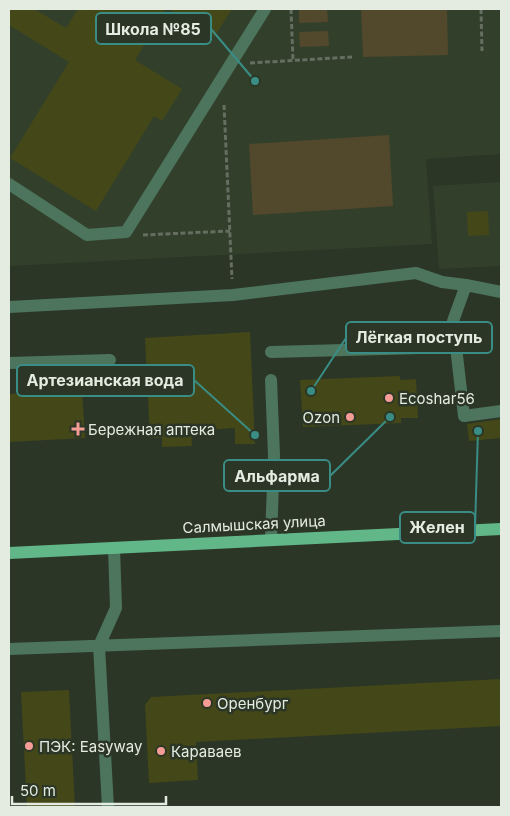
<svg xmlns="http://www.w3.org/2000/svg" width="510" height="816" font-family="Inter,sans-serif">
	<rect width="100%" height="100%" fill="#2b3626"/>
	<path fill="#32402b" d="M9,9H501V154L426,159L432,244L9,266Z
		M501,182V266L439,269L433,186Z"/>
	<path fill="#52482c" d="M299,9H327L328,22L299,23Z
		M361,9H447L448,55L363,57Z
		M328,31L329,46L300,47L299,32Z
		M389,135L393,206L253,215L249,144Z"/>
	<path fill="#444718" d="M9,9H34L66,28L78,9H166L135,60L182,89L162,121L154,116L96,211L10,158L69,62L9,25Z
		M168,9H232L214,37Z
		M488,211L489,235L468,236L467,212Z
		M250,332L255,444H235V428L191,431L192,446L162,447V438H150L145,338Z
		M400,376V380L416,379L418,418H401V423L303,427L300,380Z
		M82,390L85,438L9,442V394Z
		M501,419V438L469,441L467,424Z
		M501,679V726L196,742L198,780L149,783L145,705L151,697Z
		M69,690L75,807H27L21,692Z"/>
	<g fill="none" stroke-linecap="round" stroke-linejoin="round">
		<path stroke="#656e60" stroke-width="3" stroke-dasharray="5 2.5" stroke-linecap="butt" d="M291,9L293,60
			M481,9L482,51
			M250,63L352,57
			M224,105L232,279
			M143,235L230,231"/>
		<path stroke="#4d755e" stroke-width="12" d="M9,184L87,235L126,232L265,9
			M501,292L466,285L453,321L464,416L501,411
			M9,307L233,295L416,273L442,282L466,285
			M271,352L457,347
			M9,363L110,360
			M271,380L274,455L271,540
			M9,649L501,631
			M108,807L99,646L116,608L114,548"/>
		<path stroke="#61b788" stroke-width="12" d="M9,553L501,529"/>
	</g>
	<g fill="#f59c95" stroke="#2b3626" stroke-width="2">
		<circle cx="389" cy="398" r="5"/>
		<circle cx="350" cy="417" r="5"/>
		<path d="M75.5 421.5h5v5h5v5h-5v5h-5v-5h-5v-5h5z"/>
		<circle cx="207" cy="703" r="5"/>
		<circle cx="29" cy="746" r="5"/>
		<circle cx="161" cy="751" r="5"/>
	</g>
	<g text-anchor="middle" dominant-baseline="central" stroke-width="5" stroke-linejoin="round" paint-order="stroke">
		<g font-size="15" fill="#e4ebe1" stroke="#2b3626" text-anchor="start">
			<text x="399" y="398">Ecoshar56</text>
			<text x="340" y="417" text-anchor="end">Ozon</text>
			<text x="88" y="429">Бережная аптека</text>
			<text x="217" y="703">Оренбург</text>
			<text x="39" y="746">ПЭК: Easyway</text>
			<text x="171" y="751">Караваев</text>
		</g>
		<g font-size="15" fill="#e4ebe1" stroke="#2b3626">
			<text transform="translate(254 524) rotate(-3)">Салмышская улица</text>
		</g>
	</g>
	<path fill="none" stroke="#3a8d85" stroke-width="2" d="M255 81L211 29M311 391L346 338M255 435L194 380M390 417L330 476M478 431L475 528"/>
	<g fill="#3a8d85" stroke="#2b3626" stroke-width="2">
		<circle cx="255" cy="81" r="5"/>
		<circle cx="311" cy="391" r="5"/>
		<circle cx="255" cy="435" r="5"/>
		<circle cx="390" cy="417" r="5"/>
		<circle cx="478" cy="431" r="5"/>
	</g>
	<g fill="#2b3626" stroke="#3a8d85" stroke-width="2">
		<rect x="96" y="13" width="115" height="31" rx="5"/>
		<rect x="346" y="322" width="146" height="31" rx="5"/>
		<rect x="17" y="365" width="177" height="31" rx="5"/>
		<rect x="224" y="460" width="106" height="31" rx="5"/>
		<rect x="400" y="512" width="75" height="31" rx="5"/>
	</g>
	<g font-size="16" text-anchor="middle" font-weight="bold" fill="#e4ebe1">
		<text x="153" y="35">Школа №85</text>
		<text x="419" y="343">Лёгкая поступь</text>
		<text x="105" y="386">Артезианская вода</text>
		<text x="277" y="482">Альфарма</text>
		<text x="437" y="533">Желен</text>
	</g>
	<rect width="510" height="816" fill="none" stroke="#e4ebe1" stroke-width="20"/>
	<path d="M12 796v8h154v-8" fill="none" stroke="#e4ebe1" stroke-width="2.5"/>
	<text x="20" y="796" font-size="15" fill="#e4ebe1" stroke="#2b3626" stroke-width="4" paint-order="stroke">50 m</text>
</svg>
